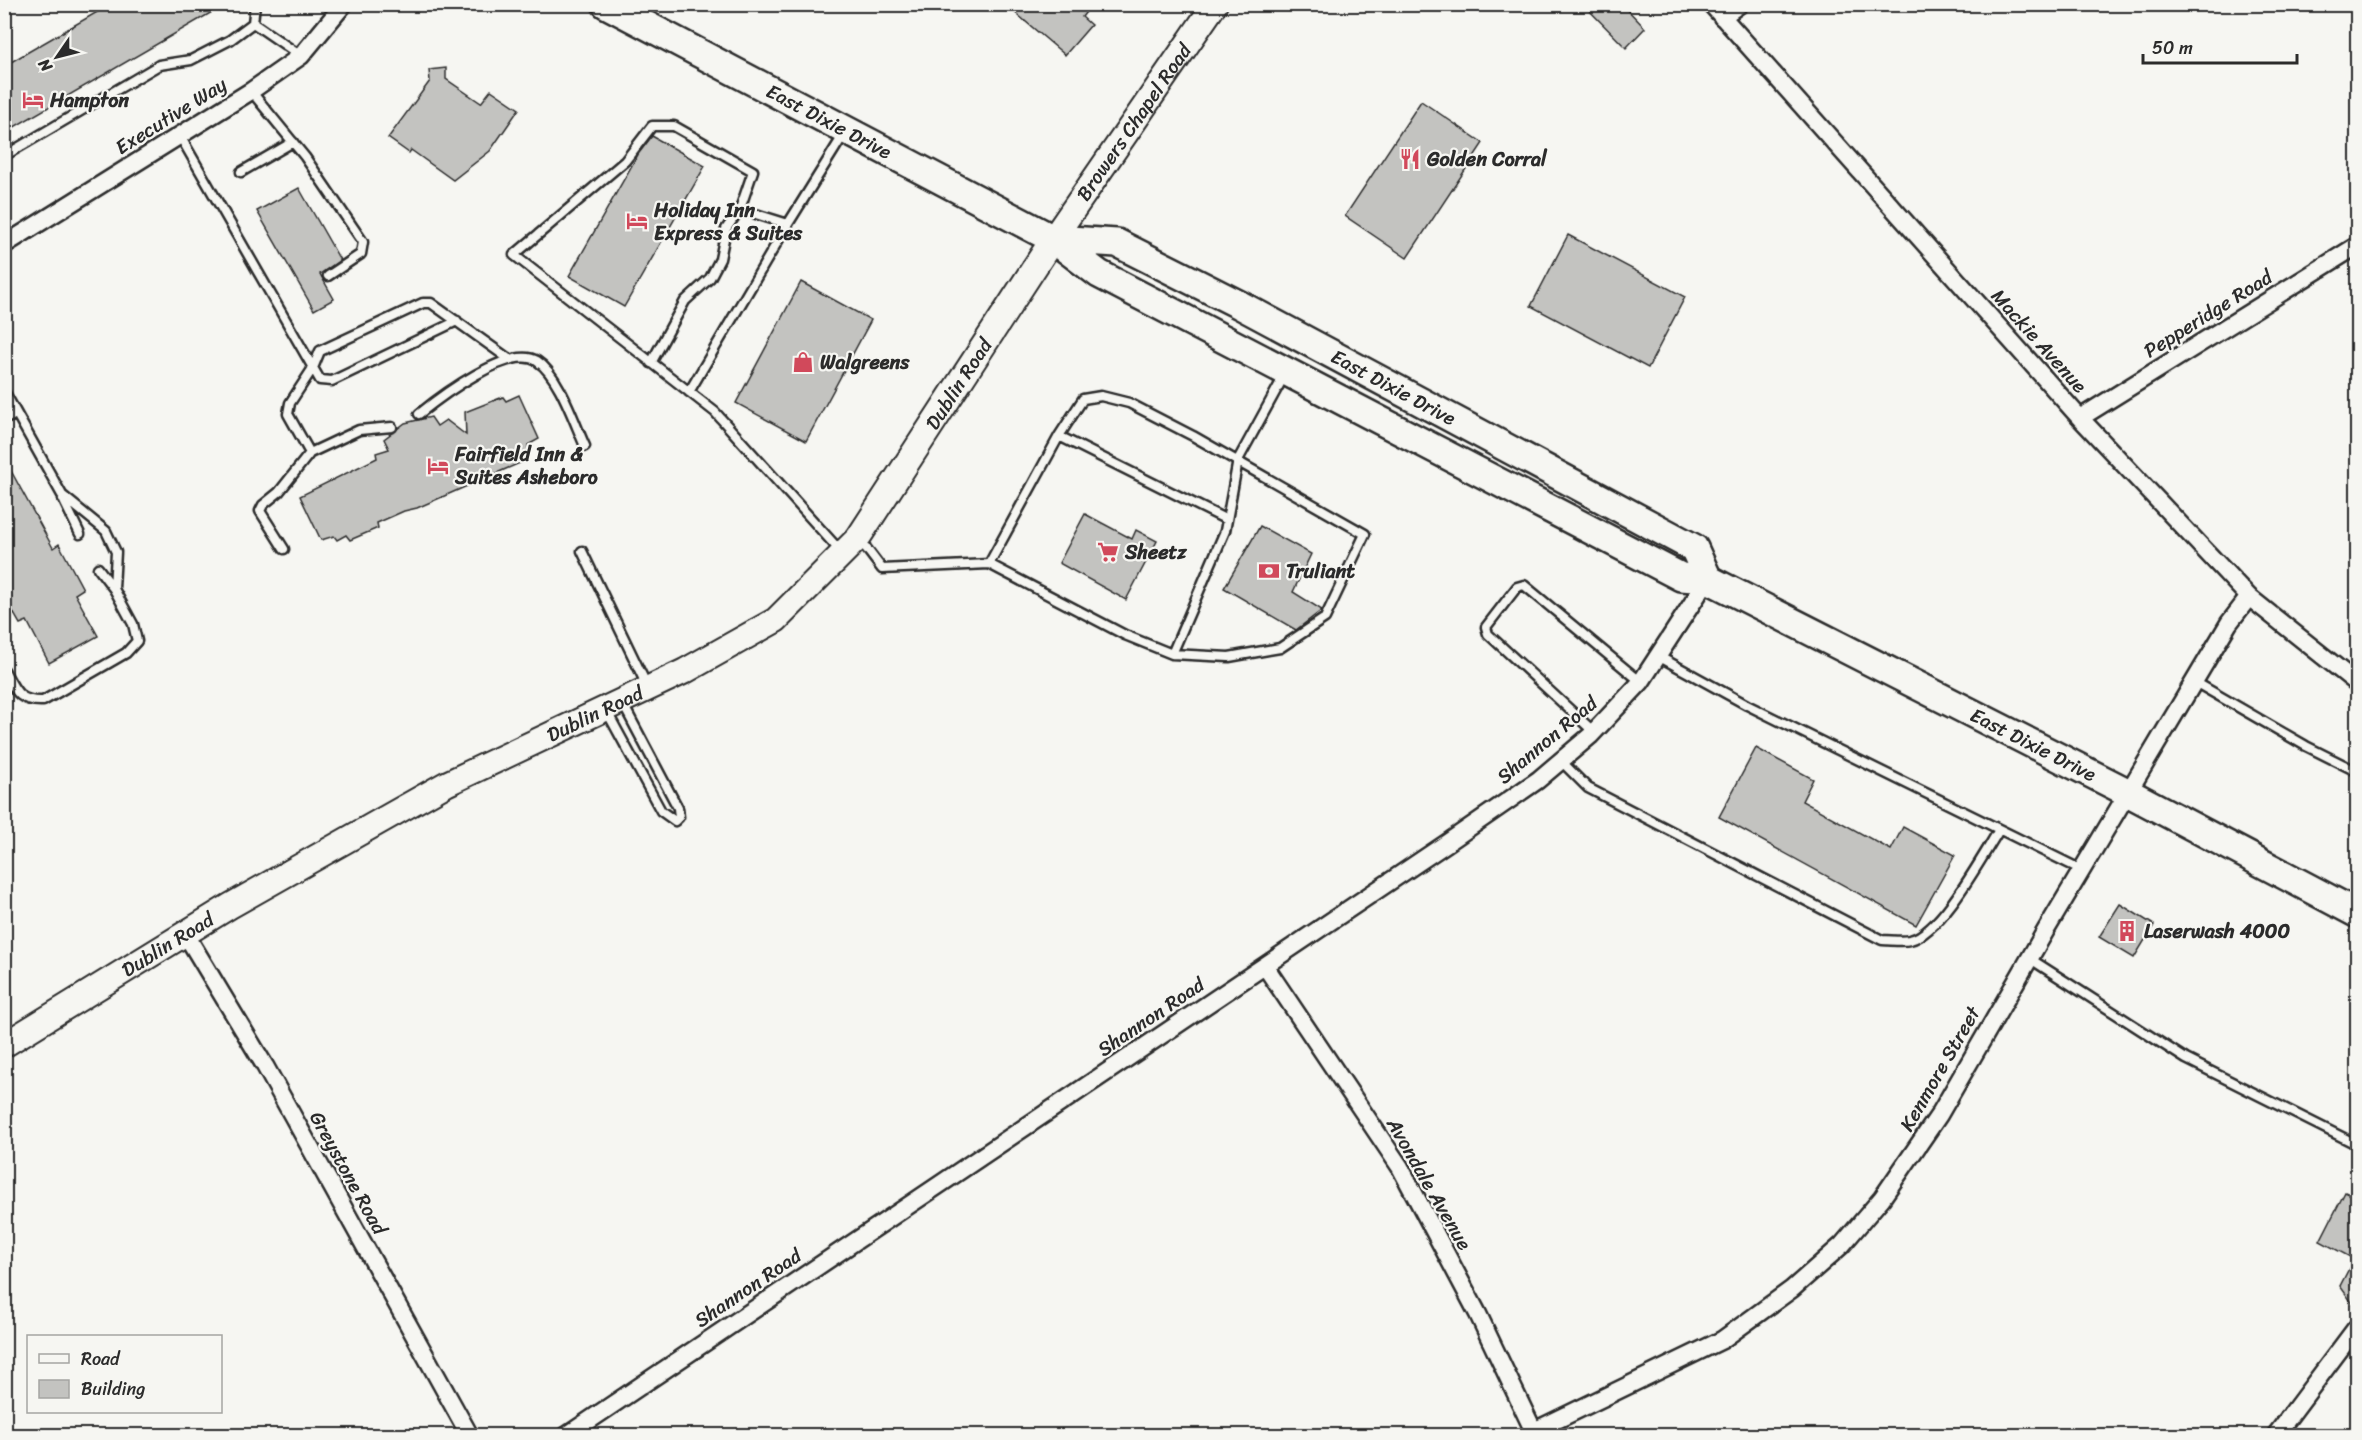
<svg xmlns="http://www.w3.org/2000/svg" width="2362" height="1440" font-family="Sriracha,sans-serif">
	<rect width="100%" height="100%" fill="#f6f6f2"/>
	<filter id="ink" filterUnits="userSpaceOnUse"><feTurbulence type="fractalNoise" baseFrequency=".0167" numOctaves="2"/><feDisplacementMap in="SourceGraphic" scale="12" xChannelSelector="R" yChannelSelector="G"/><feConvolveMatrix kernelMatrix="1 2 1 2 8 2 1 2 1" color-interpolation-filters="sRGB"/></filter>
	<g filter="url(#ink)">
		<path fill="#c3c3c0" stroke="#2b2b2b" stroke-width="1.5" d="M111,4H226L4,133V66Z
			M1005,4H1092L1082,17L1091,25L1065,55Z
			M1583,4H1622L1645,28L1626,48Z
			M446,68V79L481,103L491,90L519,109L490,151L453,180L411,150L409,153L388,138L430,81L429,70Z
			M1421,101L1483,143L1407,258L1345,216Z
			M652,136L705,166L624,307L569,276L639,153Z
			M299,188L340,260L320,274L334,299L314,310L257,211Z
			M1568,235L1685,297L1648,368L1531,306Z
			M801,282L871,320L806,441L736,403Z
			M519,395L539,439L528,445L529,453L521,458L522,462L417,508L404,511L377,523L378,528L350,540L346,535L337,540L334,536L321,540L300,496L377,458L376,453L389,449L384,439L405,423L431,417L437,426L446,420L466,435L465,412L503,397L506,401Z
			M4,458L53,548L59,544L83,589L75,594L98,636L49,663L27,621L20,624L4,596Z
			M1085,514L1132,539L1136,530L1157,541L1126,600L1059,563Z
			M1260,526L1311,554L1293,592L1322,610L1296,630L1224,588Z
			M1756,748L1813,779L1802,801L1891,850L1903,827L1955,855L1916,925L1719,817Z
			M2120,904L2154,925L2134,958L2099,937Z
			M2345,1192L2358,1198V1311L2340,1286L2354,1259L2320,1241Z"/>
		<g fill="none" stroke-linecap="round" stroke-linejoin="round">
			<defs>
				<path id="lane" d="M255,4L253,23L301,56
					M251,91L305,157L363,242L361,254L328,276
					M180,136L320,380L332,381L457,321
					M4,156L159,65L191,60L230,40L253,23
					M241,172L293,142
					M651,363L685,301L710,278L720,259L726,229L740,209
					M4,391L62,495L106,531L116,552L114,589L133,624L137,641L126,653L43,701C18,702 15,690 4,670
					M689,392L788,224
					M1101,396L1129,403L1193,436L1365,534L1325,618L1280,648L1229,657L1172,654L1125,635L989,564L1059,436L1083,399Z
					M419,414C440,397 510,344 537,361C559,375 574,422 585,446
					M4,420L16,414
					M1059,436L1227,520
					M310,453L288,414L290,403L313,368L320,351L423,303H431L509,359
					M63,499L80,534
					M860,540L882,569L989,564
					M284,549L260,511L263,505L279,492L310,453L359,430L392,427
					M582,551L648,688
					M842,553L715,412L514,255L625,161L652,126H674L753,171L740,209L788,224L844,134
					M98,568L114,589
					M1172,654L1225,531L1238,460L1284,376
					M1658,656L1747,705L2082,870
					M2195,682L2306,746L2358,772
					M606,710L661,811L675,821L679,817L678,808L623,704
					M1594,732L1488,634L1486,627L1517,587L1524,585L1641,682
					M1561,761L1588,788L1882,940C1891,940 1902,942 1910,940C1941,933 1982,857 1999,830
					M2029,958L2186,1059L2358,1145"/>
				<path id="street" d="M1711,4L2080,418L2249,597L2358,684
					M1722,17L1740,4
					M4,245L251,91L301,56L344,4
					M2080,418L2358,245
					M185,933L265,1066L470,1436
					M1265,966L1400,1167L1478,1314L1536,1436
					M1534,1431L1722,1340L1792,1289L1842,1245L1882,1198L1939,1115L2046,930L2229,623L2249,597
					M566,1436L1447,843L1538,780L1590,736L1641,682L1708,579
					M2275,1436L2356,1328"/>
				<g id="secondary">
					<path id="s1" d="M4,1045L230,906L446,784L685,671L776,620L858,538L1053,239L1215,4"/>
				</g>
				<g id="primary">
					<path id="s2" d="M606,4L1053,239L1099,274L1681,577L1708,579L2129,793L2358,914"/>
					<path id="s3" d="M1053,239L1117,243L1240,305L1694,548L1708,579"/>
				</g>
			</defs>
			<use href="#lane" stroke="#2b2b2b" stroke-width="13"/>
			<use href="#street" stroke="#2b2b2b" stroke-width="21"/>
			<use href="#secondary" stroke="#2b2b2b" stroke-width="28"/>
			<use href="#primary" stroke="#2b2b2b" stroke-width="32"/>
			<use href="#lane" stroke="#f6f6f2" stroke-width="8"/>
			<use href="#street" stroke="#f6f6f2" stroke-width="16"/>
			<use href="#secondary" stroke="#f6f6f2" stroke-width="24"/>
			<use href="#primary" stroke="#f6f6f2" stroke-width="27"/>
		</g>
	</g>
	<defs>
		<symbol id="hotel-bare" viewBox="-9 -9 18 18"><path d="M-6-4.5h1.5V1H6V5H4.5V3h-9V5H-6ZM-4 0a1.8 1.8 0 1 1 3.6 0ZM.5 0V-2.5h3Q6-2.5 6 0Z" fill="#d1495b" stroke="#f6f6f2" stroke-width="2.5" paint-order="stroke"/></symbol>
		<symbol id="restaurant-bare" viewBox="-9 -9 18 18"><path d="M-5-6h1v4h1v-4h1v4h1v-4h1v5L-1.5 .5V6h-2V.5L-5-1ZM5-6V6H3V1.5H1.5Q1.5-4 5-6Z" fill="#d1495b" stroke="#f6f6f2" stroke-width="2.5" paint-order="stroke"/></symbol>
		<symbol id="shop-bare" viewBox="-9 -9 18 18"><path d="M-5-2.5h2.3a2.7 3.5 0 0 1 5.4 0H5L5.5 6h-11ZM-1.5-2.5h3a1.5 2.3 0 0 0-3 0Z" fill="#d1495b" stroke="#f6f6f2" stroke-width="2.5" paint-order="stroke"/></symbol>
		<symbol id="supermarket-bare" viewBox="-9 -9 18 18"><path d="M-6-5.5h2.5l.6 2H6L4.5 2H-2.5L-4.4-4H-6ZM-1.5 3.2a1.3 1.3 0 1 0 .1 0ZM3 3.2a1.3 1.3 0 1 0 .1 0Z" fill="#d1495b" stroke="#f6f6f2" stroke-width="2.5" paint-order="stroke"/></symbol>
		<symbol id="bank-bare" viewBox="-9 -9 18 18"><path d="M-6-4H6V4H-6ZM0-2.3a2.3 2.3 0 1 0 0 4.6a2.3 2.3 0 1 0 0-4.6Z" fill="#d1495b" stroke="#f6f6f2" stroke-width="2.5" paint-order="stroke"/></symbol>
		<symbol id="building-bare" viewBox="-9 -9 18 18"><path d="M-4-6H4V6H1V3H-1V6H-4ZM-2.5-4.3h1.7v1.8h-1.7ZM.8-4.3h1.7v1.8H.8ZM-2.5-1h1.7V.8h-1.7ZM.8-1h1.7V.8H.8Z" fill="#d1495b" stroke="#f6f6f2" stroke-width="2.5" paint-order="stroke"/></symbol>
	</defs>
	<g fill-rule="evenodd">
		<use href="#hotel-bare" x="18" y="85" width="30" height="30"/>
		<use href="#restaurant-bare" x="1395" y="144" width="30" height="30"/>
		<use href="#hotel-bare" x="622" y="206" width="30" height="30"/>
		<use href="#shop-bare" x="788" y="347" width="30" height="30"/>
		<use href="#hotel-bare" x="423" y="451" width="30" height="30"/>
		<use href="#supermarket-bare" x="1093" y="537" width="30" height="30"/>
		<use href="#bank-bare" x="1254" y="556" width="30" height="30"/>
		<use href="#building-bare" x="2112" y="916" width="30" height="30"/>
	</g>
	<g text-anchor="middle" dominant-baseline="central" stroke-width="4.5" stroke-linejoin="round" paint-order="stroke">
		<g font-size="20" font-weight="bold" fill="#2b2b2b" stroke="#f6f6f2" text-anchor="start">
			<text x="50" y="100">Hampton</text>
			<text x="1427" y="159">Golden Corral</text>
			<text x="654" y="210">Holiday Inn<tspan x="654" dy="23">Express &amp; Suites</tspan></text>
			<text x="820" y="362">Walgreens</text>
			<text x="455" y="454">Fairfield Inn &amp;<tspan x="455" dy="23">Suites Asheboro</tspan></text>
			<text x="1125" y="552">Sheetz</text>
			<text x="1286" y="571">Truliant</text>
			<text x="2144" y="931">Laserwash 4000</text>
		</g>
		<g font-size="20" fill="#2b2b2b" stroke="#f6f6f2">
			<text transform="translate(171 116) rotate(-32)">Executive Way</text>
			<text stroke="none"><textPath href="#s2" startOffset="252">East Dixie Drive</textPath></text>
			<text stroke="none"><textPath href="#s1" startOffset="1497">Browers Chapel Road</textPath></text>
			<text transform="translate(2208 314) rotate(-32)">Pepperidge Road</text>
			<text transform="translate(2039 341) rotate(48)">Mackie Avenue</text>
			<text stroke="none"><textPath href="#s1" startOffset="1182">Dublin Road</textPath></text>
			<text stroke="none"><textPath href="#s3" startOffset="376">East Dixie Drive</textPath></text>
			<text stroke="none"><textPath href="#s1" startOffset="678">Dublin Road</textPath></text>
			<text transform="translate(1547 740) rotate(-40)">Shannon Road</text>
			<text stroke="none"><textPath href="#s2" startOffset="1611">East Dixie Drive</textPath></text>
			<text stroke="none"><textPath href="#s1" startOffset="192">Dublin Road</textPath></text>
			<text transform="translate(1151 1017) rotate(-34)">Shannon Road</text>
			<text transform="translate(1940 1069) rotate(-60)">Kenmore Street</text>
			<text transform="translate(348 1173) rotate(61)">Greystone Road</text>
			<text transform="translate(1429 1184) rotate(60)">Avondale Avenue</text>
			<text transform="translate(748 1288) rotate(-34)">Shannon Road</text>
		</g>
	</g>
	<rect width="2362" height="1440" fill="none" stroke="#f6f6f2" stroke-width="24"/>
	<rect x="12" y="12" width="2338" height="1416" fill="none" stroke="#2b2b2b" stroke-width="2" filter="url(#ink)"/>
	<rect x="27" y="1335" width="195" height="78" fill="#f6f6f2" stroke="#a5a5a2" stroke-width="1.5"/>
	<rect x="39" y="1354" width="30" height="9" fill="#f6f6f2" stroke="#a5a5a2" stroke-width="1.5"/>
	<text x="81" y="1365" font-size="18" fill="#2b2b2b">Road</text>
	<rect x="39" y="1380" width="30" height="18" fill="#c3c3c0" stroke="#a5a5a2" stroke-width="1.5"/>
	<text x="81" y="1395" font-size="18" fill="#2b2b2b">Building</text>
	<g transform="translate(57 57) rotate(235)" stroke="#f6f6f2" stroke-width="4.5" paint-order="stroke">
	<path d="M0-4.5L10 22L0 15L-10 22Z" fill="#2b2b2b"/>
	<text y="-9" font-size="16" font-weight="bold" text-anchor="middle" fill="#2b2b2b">N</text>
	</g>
	<path d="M2143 54v9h154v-9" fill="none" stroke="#2b2b2b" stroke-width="3"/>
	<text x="2152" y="54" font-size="18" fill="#2b2b2b" stroke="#f6f6f2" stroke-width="4.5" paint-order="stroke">50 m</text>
</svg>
